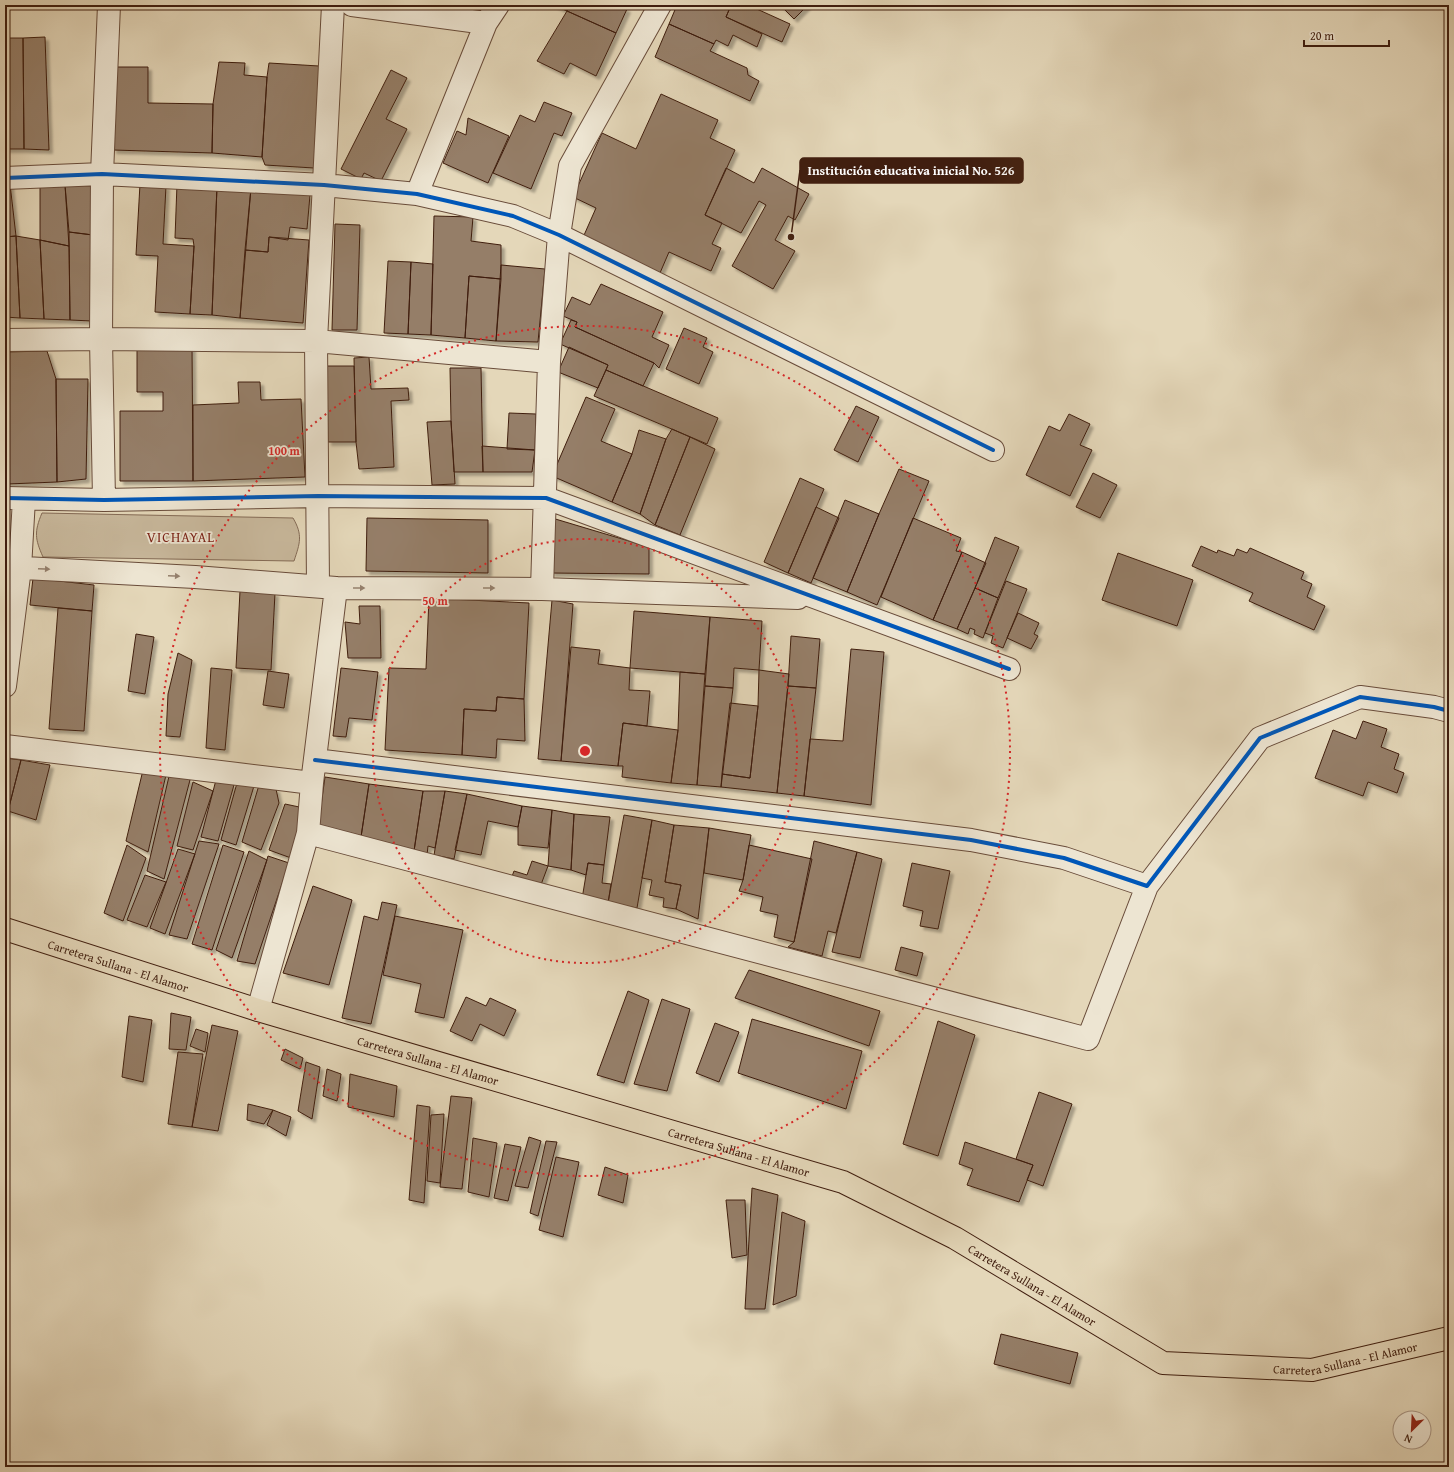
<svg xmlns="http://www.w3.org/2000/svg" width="1454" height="1472" font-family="'Gentium Book Plus',serif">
	<defs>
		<filter id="shadow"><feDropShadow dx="3.5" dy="3.5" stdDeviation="1" flood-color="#0004"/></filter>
	</defs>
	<rect width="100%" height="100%" fill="#e4d7b9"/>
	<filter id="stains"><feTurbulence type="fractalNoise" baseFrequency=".005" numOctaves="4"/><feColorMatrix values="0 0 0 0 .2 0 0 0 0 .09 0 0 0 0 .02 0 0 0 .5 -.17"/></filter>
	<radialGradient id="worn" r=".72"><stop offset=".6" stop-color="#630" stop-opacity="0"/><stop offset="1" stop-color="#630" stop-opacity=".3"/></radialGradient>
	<path fill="#c8b89c" stroke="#846b56" d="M42,513L293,518C303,535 300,543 294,561L43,557C35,539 34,532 42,513Z"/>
	<path fill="#957e67" stroke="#401e0f" filter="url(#shadow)" d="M554,5H569L567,11Z
		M569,5H618L627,9L616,33L567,11Z
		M677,5H719L729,10L726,17L762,34L757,47L733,35L728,46L716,40L714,44L669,24Z
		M719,5H748L790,24L782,42L726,17L729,10Z
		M780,5H808L794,19Z
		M567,11L616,33L596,76L570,63L564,74L537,61Z
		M669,24L714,44L710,51L747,68L748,75L759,81L750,101L655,57Z
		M45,37L49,150L24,149L23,38Z
		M5,38H23L24,149H5Z
		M219,62L245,63L244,75L267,77L262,157L212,153L213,104Z
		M269,63L319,66L314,168L265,165L262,157L267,77Z
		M115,67H148V103L213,104L212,153L113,150Z
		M391,70L407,78L386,119L407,129L381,181L364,173L361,179L341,169Z
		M661,94L718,120L710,138L735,150L705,215L722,223L712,244L721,248L711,271L669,252L657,280L581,242L596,208L573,197L602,133L636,149Z
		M544,102L572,113L562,136L554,133L531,189L493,173L520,115L535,122Z
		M468,118L509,136L488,183L443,163L457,131L466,135Z
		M726,168L754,183L762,168L809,194L795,220L788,216L775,240L795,251L773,289L732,266L766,205L759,201L741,233L705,215Z
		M92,183L93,235L69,232L65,185Z
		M10,184L16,236L5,237V185Z
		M40,184L65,185L69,246L40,240Z
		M140,184L166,186L163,244L194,246L190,314L155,312L158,256L136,255Z
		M177,184L217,186L212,315L190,314L194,246L193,239L175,238Z
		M217,186L251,188L240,318L212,315Z
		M251,188L310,195L307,229L290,227L288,240L269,237L268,252L245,250Z
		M434,216L473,217L471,241L501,245V279L469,276L465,338L431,335Z
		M335,224L360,225L357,330H332Z
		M69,232L93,235L92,321L70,320Z
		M16,236L40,240L44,319L20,318Z
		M16,236L20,318L5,317V237Z
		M269,237L309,240L303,323L240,318L245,250L268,252Z
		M40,240L69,246L70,320L44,319Z
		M388,261L411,262L408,334L384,333Z
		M411,262L433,264L431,335L408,334Z
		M501,265L545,269L538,342L496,341Z
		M469,276L501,279L496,341L465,338Z
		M601,284L663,312L652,337L669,345L659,368L654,363L575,327L577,322L563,316L572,297L590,305Z
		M571,320L577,322L575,327L654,363L643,386L606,370L608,365L560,344Z
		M684,328L707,338L703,347L713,352L699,384L666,369Z
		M137,346H192L193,481H120V411H163V392H137Z
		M569,347L608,365L598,388L558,372Z
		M47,351L56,379L57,482L7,484L5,352Z
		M369,357L371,389L408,388L409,400L391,401L394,467L359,469L356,442L354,358Z
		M327,366H354L356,442H328Z
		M450,368H481L483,472H454L451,421Z
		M606,370L718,418L707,444L594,396Z
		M56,379H88L86,479L57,482Z
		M238,382H260L261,400L301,399L305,477L193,481V405L239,403Z
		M586,397L615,409L601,441L632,454L612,502L552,476Z
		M856,406L879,417L858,462L834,450Z
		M509,413L536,414L535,450L507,449Z
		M1069,414L1090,424L1080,445L1092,450L1070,496L1026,475L1049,426L1060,431Z
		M451,421L455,484L432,485L427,422Z
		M672,429L690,437L655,525L640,514L666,439Z
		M639,430L666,439L640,514L612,502L632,454Z
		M690,437L715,449L680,535L655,525Z
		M5,444L7,484H5Z
		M482,446L535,450L532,472H483Z
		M899,469L929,481L877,605L847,592L879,514Z
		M1093,473L1117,485L1100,518L1076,507Z
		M800,478L824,489L788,573L764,562Z
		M845,500L879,514L847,592L813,578Z
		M816,507L839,518L811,583L788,573Z
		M367,518L488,520V573L366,571Z
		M552,518L649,547V574L551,573Z
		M913,518L961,538L956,551L962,552L933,620L881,597Z
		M995,537L1019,547L998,598L975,588Z
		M1201,546L1217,553L1218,550L1234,556L1237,549L1247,553L1250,548L1304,572L1301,579L1312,584L1307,597L1325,606L1314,630L1249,601L1253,593L1192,566Z
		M962,552L986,563L957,629L933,620Z
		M1118,553L1193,580L1177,626L1102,600Z
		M33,578L94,585L92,611L30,605Z
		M1006,581L1027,589L1003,648L991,643L993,636L985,633Z
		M975,588L998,598L983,638L974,634L975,630L970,628L968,634L957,629Z
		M240,591L275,593L271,670L236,668Z
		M429,598L529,603L524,699L497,697L496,711L464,709L462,755L385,750L389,668L426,669Z
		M552,600L573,604L561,761L538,759Z
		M359,606H380L381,658H348L345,622L360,624Z
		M58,608L92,611L84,731L49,729Z
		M634,611L710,617L705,674L630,668Z
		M1018,613L1039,623L1034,634L1038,636L1031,649L1007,638Z
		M710,617L762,621L759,670L734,668L733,688L705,686Z
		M136,634L154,637L145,694L128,691Z
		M791,636L820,639L816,688L788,686Z
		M571,647L600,650L598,664L630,668L629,690L650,691L647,726L623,723L618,766L561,761Z
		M851,649L884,652L871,805L804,796L810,739L843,741Z
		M178,653L192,660L180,737L166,736L168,694Z
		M211,668L232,670L225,750L206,748Z
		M341,668L378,672L372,720L349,718L346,737L333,736Z
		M759,670L789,674L777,793L721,787L722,774L750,778L758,706Z
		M268,671L289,674L284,708L263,705Z
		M680,672L705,674L697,785L671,783L678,730Z
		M705,686L733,688L721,787L697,785Z
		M788,686L816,688L804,796L777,793Z
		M497,697L524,699L525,741L497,739L496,758L462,755L464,709L496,711Z
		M730,703L758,706L750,778L722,774Z
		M1363,721L1387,729L1381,747L1399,754L1394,769L1404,773L1397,793L1368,782L1363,796L1315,778L1333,730L1356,739Z
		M623,723L678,730L671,783L622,777L623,766H618Z
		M5,758L21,760L8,811L5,810Z
		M21,760L50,765L36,820L8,811Z
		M143,770L166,775L148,852L126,841Z
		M170,772L190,780L164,879L147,871Z
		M325,777L369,784L361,837L318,827Z
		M216,780L234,785L218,841L201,837Z
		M193,782L213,791L193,850L177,846Z
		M237,783L254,786L236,845L221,840Z
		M369,784L423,791L414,851L361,837Z
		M259,785L276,789L279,803L261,850L242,842Z
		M423,791H445L435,848L428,846L427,855L414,851Z
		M445,791L467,794L454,859L434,855Z
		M467,794L522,806L518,827L488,821L481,855L455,850Z
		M285,804L304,808L291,858L269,850Z
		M522,806L552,810L548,848L518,845V827Z
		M552,810L574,814L571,870L548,866Z
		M574,814L610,817L604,865L588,863L586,875L571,870Z
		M624,815L652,820L637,908L608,903Z
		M652,820L674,825L665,882L681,885L676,909L663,907L664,898L649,895L652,880L642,878Z
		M674,825L709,828L698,919L676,909L681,885L665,882Z
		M709,828L751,835L743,880L704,873Z
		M199,841L219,844L187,939L169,935Z
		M814,841L857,852L836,933L828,931L822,956L788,947L794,942Z
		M127,845L146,858L123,921L104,913Z
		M223,845L244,852L212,950L192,944Z
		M749,845L812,859L794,942L774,937L778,915L760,911L763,897L739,891L743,880Z
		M178,849L195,854L165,934L150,928Z
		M249,851L267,860L232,958L216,950Z
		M857,852L882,859L860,958L832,952Z
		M268,856L289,863L255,964L237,961Z
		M532,861L548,866L539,890L511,879L514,871L527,875Z
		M588,863L604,865L602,883L611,884L608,903L582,899Z
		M912,863L950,871L938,929L920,926L923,911L903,906Z
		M145,875L166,882L147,927L127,920Z
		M313,886L352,900L329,985L283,973Z
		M382,902L397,905L371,1024L342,1018L364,916L378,920Z
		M395,916L463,930L444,1018L415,1012L421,984L383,975Z
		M901,947L923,953L917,976L895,970Z
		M749,970L880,1011L869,1046L735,998Z
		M628,991L649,1000L624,1083L597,1075Z
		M466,997L486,1006L490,998L516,1010L504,1036L480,1024L472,1041L450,1031Z
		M662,999L690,1009L667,1091L634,1084Z
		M171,1013L191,1017L186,1050L169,1049Z
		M129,1016L152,1020L143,1082L122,1077Z
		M752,1019L862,1051L846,1109L738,1073Z
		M938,1021L975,1035L938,1156L903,1144Z
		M715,1023L739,1032L719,1082L696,1073Z
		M212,1025L238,1031L218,1131L192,1127Z
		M196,1029L208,1033L205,1052L190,1046Z
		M285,1049L303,1058L300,1069L281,1060Z
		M178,1052L203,1054L192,1127L168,1124Z
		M306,1062L320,1067L312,1119L298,1111Z
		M327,1069L341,1074L337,1101L323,1096Z
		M350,1074L397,1086L394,1117L348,1107Z
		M1039,1092L1072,1104L1043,1186L1027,1180L1033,1165L1016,1159Z
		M451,1096L472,1098L462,1189L440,1187Z
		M248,1104L273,1110L264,1124L247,1120Z
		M417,1105L430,1107L424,1203L409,1200Z
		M273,1110L291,1117L286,1136L267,1125Z
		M444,1114L440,1183L427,1181L431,1115Z
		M529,1137L541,1141L528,1188L515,1186Z
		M473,1138L497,1143L489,1197L468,1192Z
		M546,1141L557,1142L538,1216L530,1213Z
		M965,1142L1033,1165L1019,1202L967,1185L973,1169L959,1164Z
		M505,1144L521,1147L508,1201L494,1198Z
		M556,1157L579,1162L563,1237L539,1230Z
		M605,1167L628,1175L623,1203L598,1195Z
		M752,1188L778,1195L765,1309H745Z
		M726,1200H745L747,1255L732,1258Z
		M782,1212L805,1221L796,1296L773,1305Z
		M1001,1334L1078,1353L1070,1384L994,1364Z"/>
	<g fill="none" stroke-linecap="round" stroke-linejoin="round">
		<defs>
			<path id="minor" d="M352,5L486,23
				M5,178L102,174L324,185L417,194L513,216L559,235L993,450
				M417,194L486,23L498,5
				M5,340L101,339L316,341L549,362
				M5,498L104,500L318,496L546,498L1009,669
				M104,500L101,339L102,174L109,5
				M5,567L195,577L336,588L542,589L798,598
				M318,586L316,341L333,5
				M542,589L549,362L559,235L570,166L660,5
				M5,686L20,568L24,499
				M5,746L312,783
				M315,760L971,840L1064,858L1147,886L1260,738L1360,697L1434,707L1449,711
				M308,833L1088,1039L1147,886
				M258,1010L308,833L312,783L336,588"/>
			<g id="trunk">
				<path id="s1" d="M5,929L258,1010L843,1182L955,1238L1163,1363L1312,1370L1449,1338"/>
			</g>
		</defs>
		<use href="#minor" stroke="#694c3a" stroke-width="24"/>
		<use href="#trunk" stroke="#401e0f" stroke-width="24"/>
		<use href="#minor" stroke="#ede5d2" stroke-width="22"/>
		<use href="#trunk" stroke="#e4d7b9" stroke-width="22"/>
		<defs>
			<path id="cycleway" d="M5,178L102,174L324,185L417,194L513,216L559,235L993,450
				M5,498L104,500L318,496L546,498L1009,669
				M315,760L971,840L1064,858L1147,886L1260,738L1360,697L1434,707L1449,711"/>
		</defs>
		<use href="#cycleway" stroke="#ede5d2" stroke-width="6"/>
		<use href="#cycleway" stroke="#0057b8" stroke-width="4"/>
	</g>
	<defs><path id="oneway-solid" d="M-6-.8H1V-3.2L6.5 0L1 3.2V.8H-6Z"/></defs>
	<g fill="#968270">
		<use href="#oneway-solid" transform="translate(44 569) rotate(3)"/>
		<use href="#oneway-solid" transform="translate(174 576) rotate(3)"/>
		<use href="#oneway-solid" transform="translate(359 588)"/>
		<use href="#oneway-solid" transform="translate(489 588)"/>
	</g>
	<g fill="none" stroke="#d62828" stroke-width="2" stroke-dasharray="2 4">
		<circle cx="585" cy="751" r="212"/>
		<circle cx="585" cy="751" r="425"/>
	</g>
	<g text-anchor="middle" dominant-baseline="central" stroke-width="3.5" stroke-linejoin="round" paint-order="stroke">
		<g font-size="12" fill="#401e0f" stroke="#ede5d2">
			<text stroke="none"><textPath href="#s1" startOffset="119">Carretera Sullana - El Alamor</textPath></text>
			<text stroke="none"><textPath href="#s1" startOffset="443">Carretera Sullana - El Alamor</textPath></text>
			<text stroke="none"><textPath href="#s1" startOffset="767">Carretera Sullana - El Alamor</textPath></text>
			<text stroke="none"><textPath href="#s1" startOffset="1091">Carretera Sullana - El Alamor</textPath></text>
			<text stroke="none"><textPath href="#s1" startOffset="1427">Carretera Sullana - El Alamor</textPath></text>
		</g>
		<g font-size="14" letter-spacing="1" fill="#7a1f14" stroke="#ede5d2">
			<text x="181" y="537">VICHAYAL</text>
		</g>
	</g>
	<circle cx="585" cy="751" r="6" fill="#d62828" stroke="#ede5d2" stroke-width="2"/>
	<g font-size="12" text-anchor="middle" font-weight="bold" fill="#d62828" stroke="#ede5d2" stroke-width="3.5" stroke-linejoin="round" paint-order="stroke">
		<text x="284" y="455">100 m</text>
		<text x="435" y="605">50 m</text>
	</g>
	<path fill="none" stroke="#401e0f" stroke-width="1.5" d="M791 237L800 170"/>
	<circle fill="#401e0f" stroke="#ede5d2" stroke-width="1.5" cx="791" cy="237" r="4"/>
	<rect fill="#401e0f" stroke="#401e0f" stroke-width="1.5" x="800" y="158" width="223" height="25" rx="4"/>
	<g font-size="13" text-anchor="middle" font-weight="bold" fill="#fff">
		<text x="911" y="175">Institución educativa inicial No. 526</text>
	</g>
	<rect width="1454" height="1472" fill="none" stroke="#e4d7b9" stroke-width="20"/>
	<rect x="6" y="6" width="1442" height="1460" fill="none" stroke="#401e0f" stroke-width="2"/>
	<rect x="10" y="10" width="1434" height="1452" fill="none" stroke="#401e0f"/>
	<g transform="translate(1412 1430) rotate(204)"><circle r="19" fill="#ede5d2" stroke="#a89584"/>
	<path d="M0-3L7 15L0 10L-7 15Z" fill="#8f2418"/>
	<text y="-6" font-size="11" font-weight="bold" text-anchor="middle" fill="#401e0f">N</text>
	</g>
	<path d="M1304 40v6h85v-6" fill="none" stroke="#401e0f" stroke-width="2"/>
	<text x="1310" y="40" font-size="12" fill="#401e0f" stroke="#ede5d2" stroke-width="3" paint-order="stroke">20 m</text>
	<rect width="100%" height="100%" filter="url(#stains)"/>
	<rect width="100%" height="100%" fill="url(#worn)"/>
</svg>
